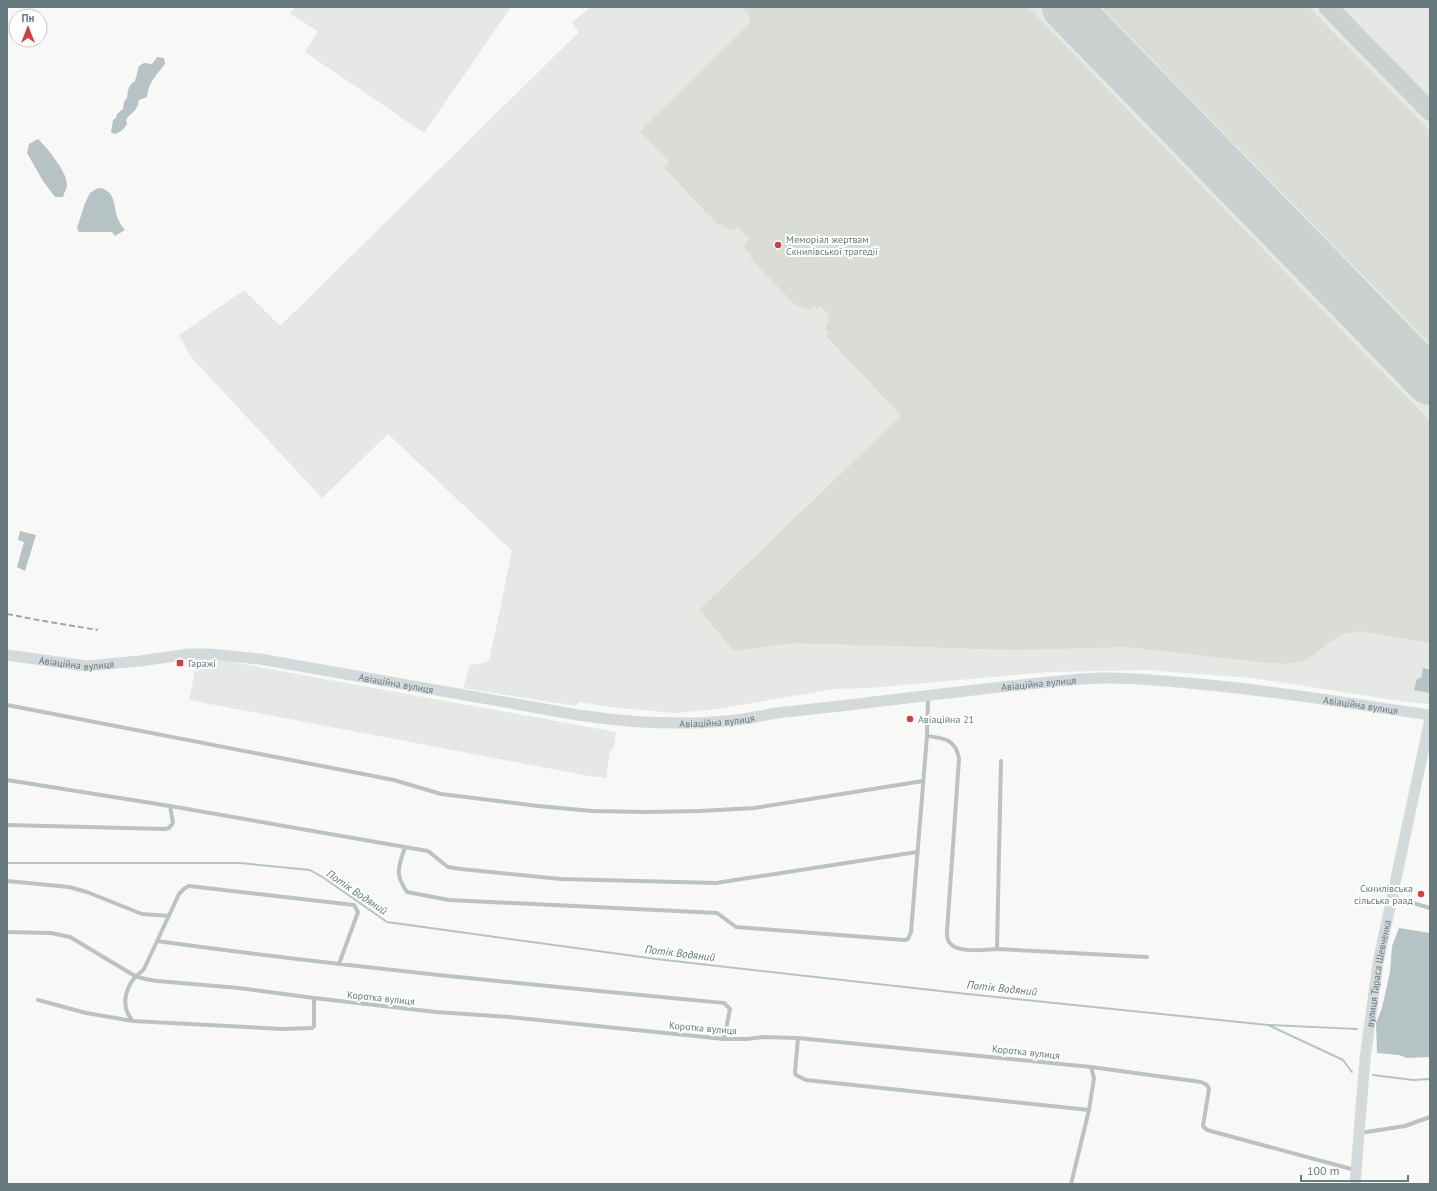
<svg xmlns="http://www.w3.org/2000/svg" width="1437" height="1191" font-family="'PT Sans',sans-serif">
	<rect width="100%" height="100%" fill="#f8f8f6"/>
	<path fill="#e6e8e6" d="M295,7H511L424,133L305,52L318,31L290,14Z
		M590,7H1430V704L1407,702L1252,678L1146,670L1048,672L869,688L835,689L716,709L675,713L609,707L579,702L576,706L463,688L470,665L485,663L488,661L490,657L512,551L388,434L322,498L191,357L179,335L244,290L280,326L579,32L572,23Z
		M198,656L616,732L614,747L610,752L606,778L589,776L189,700Z"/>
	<path fill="#daddd6" d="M743,7H1028L1430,421V643L1359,631L1344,634L1330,642L1307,660L1288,664L1268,663L1127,647L1015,650L793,643L734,651L699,610L901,416L826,336L829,333L825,329L826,327L825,325L829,321L826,318L829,314L820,306L817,309L814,306L810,310L808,309L807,310L805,308L803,309L796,304L795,305L750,258L752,257L745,250L746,249L744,247L746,245L745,244L749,239L738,227L733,231L731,230L730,231L725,227L724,228L720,224L718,225L664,168L669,162L640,131L750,23L749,16Z
		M1101,7H1309L1430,131V344Z"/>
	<path fill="#b5c3c4" d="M157,57L164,58L165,64C157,74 148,83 147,97L139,100C137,112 132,111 126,120L127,124C125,128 120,133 114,134L111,132L113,120L116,118L117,114L123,109L124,102L127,98C128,90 128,85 135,81L139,66L144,63L152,64Z
		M38,139C47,148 67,171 67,185C67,188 64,193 63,197H55L43,181L27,153L29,144Z
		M98,188C116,189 113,206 118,219C120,223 122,227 125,230L115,236L112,232H79L77,228L85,203L90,193Z
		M20,531L36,535L25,571L17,567L24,542L18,540Z
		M1423,668L1430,670V693L1414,690L1417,679L1421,678Z
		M1399,928L1430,933V1057L1407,1058L1399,1055L1377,1053L1376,1023L1382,1008L1390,972L1392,946Z"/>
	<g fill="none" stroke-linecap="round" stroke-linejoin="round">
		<path stroke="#b5c3c4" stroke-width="2" d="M7,863H240L310,870L324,878L387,922L656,959L967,994L1268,1025L1343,1060L1352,1072
			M1269,1025L1357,1029
			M1373,1075L1413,1080L1430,1079"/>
		<path stroke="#cbd0d0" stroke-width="19" d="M1328,7L1430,111
			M1423,375L1430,380"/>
		<path stroke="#cbd0d0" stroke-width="48" d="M1066,7L1430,381"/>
		<path stroke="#bbc2c3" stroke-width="4" d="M7,705L394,780L441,794L538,806L592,811L646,812L700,811L754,808L923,781
			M927,736C944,738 956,739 959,759L947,932C947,937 947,941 951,944C958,953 987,950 997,949L1147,957
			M7,780L170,806L422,850L428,851L448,867L461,869L561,879L716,883L917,852
			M7,825L165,829L169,828L173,823L170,806
			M405,847C399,866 394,874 407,892L449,900L717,913L736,927L904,940L908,939L911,932L927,736L928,697
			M7,881L69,887L87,892L142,914L169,916
			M1392,897L1430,908
			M7,932L51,933L70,937L135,976L145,979L157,981L239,988L314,998L436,1012L509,1017L724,1039H747L763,1037L798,1038L1091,1067L1201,1082L1207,1085L1209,1089L1203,1126L1207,1130L1355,1170
			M157,941C345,967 535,985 724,1003L730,1009L724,1039
			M997,949L1001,761
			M38,1000L86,1013L133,1021L283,1029L312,1028L314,1026V998
			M133,1021C121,1008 124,991 135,977C137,974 141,973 144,969L179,894L185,888L189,886L354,905L358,912L339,964
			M798,1038L795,1072L796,1075L806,1080L1089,1110
			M1360,1133L1405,1126L1430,1117
			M1071,1184L1089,1110L1094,1078L1091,1067"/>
		<g stroke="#d4d9db" stroke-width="11">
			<path id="s1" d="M7,655L86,666L140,661L189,654H209L260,659L578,715C631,723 684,726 737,720C753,718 768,714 784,712C884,702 983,687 1083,679C1122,676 1161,681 1199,684C1277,691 1353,704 1430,715"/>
			<path id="s2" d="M1355,1184L1365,1059L1378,963L1430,719"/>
		</g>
		<path stroke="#9ea8aa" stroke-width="2" stroke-dasharray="6 3" stroke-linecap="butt" d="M7,614L38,620L98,630"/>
	</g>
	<g fill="#d03f40" stroke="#fff" stroke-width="1.5">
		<circle cx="778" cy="245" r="4"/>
		<rect x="176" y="659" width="8" height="8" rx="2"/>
		<circle cx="910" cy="719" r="4"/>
		<circle cx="1421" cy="894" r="4"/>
	</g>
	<g text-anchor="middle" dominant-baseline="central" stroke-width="4" stroke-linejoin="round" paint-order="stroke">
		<g font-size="10" fill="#667a7e" stroke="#fff" text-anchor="start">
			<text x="786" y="239">Меморіал жертвам<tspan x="786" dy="12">Скнилівської трагедії</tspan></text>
			<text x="188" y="663">Гаражі</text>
			<text x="918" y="719">Авіаційна 21</text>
			<text x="1413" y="888" text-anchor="end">Скнилівська<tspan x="1413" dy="12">сільська раад</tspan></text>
		</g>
		<g font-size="10" fill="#667a7e" stroke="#fff">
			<text stroke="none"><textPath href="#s1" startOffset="70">Авіаційна вулиця</textPath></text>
			<text stroke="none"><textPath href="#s1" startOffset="393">Авіаційна вулиця</textPath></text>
			<text stroke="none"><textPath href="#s1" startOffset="1041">Авіаційна вулиця</textPath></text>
			<text stroke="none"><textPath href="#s1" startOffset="1365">Авіаційна вулиця</textPath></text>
			<text stroke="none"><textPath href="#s1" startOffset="717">Авіаційна вулиця</textPath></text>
			<text stroke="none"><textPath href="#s2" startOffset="212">вулиця Тараса Шевченка</textPath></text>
			<text transform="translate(381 998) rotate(6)">Коротка вулиця</text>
			<text transform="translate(703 1028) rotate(5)">Коротка вулиця</text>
			<text transform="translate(1026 1052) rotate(6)">Коротка вулиця</text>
		</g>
		<g font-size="11" font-style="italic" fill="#617878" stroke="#fff">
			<text transform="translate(357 892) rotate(34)">Потік Водяний</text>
			<text transform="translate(680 953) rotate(7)">Потік Водяний</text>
			<text transform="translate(1002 988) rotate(6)">Потік Водяний</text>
		</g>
	</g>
	<rect width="1437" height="1191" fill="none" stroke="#667a7e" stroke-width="16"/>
	<g transform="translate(28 28)"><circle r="19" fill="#ffffff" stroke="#c2cacb"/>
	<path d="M0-3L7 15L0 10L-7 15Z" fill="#d03f40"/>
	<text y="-6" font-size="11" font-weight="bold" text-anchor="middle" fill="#667a7e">Пн</text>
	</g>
	<path d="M1301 1175v6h107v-6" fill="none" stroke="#667a7e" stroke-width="2"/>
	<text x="1307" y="1175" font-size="12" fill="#667a7e" stroke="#ffffff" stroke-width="3" paint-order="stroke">100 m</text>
</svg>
